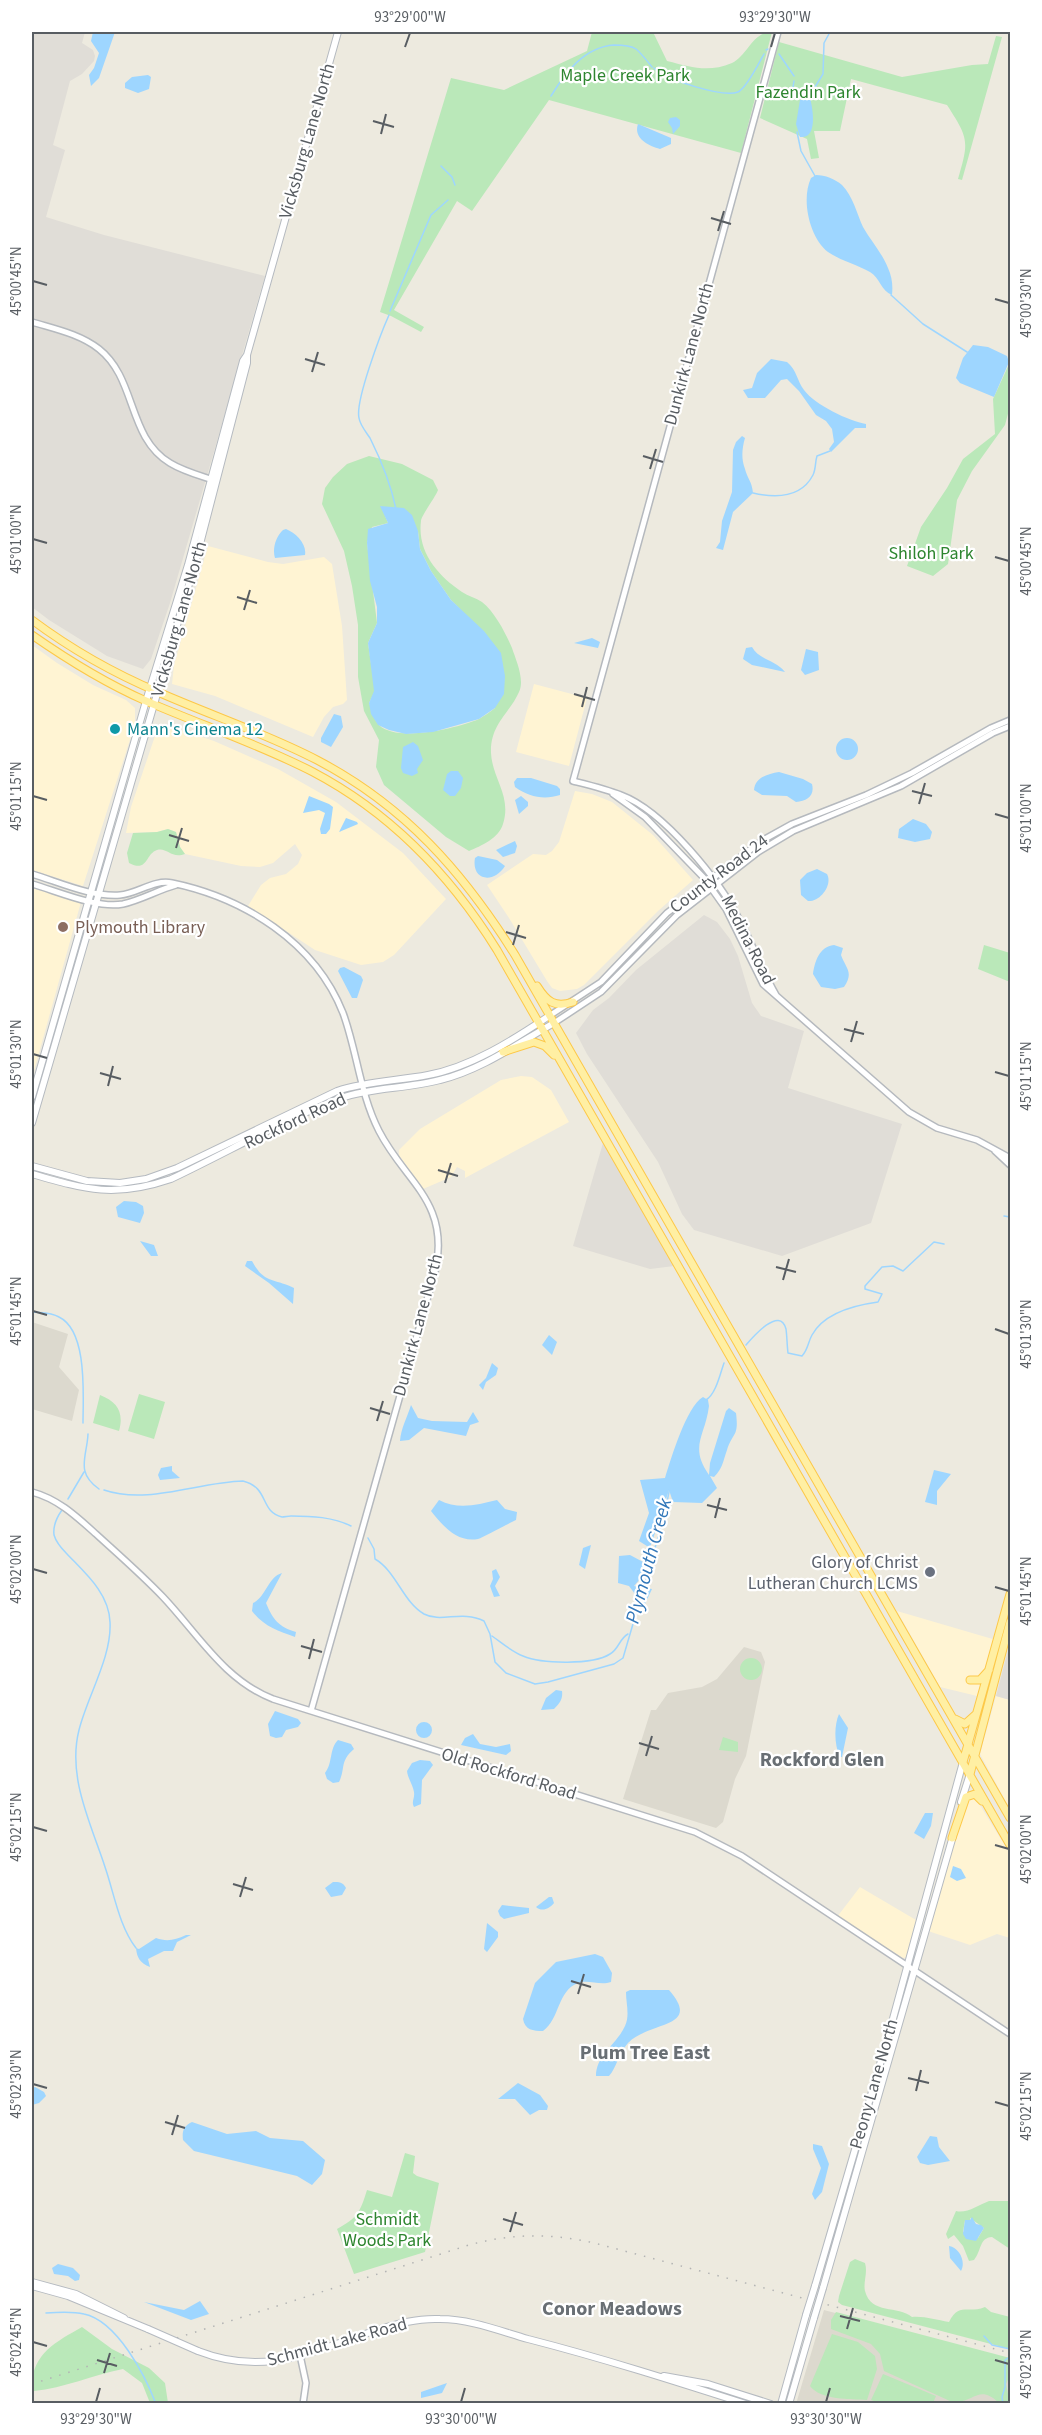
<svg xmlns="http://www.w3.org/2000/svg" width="1042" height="2435" font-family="'Source Sans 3',sans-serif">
	<rect width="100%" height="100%" fill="#edeadf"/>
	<path fill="#fff4d3" d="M208,546L268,562L283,564L324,557L332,564L342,626L347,700L343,704L333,707L324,717L313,737L215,696L172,684L174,665Z
		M32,645L57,663L93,685L126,700L135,708V724L83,886L32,870Z
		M534,684L587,698L569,766L516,752Z
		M162,728H175L214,741L278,769L336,802L403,853L446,899L394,955L383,962L361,965L315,950L248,906L261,885L270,878L286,874L298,864L302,855L295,844L273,863L260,867L241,866L185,854L180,847L176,832L168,829L157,832L126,833L131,807L155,736Z
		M575,791L592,794L612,802L653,835L693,880L658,911L584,985L577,989L560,991L552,988L547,981L509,918L487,885L533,854L546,855L552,851L559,842Z
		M32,888L81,902L32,1078Z
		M521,1076L532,1077L551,1090L569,1122L465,1178V1171L457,1167L451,1177L423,1189L399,1155V1150L420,1129L501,1080Z
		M897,1611L996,1640L977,1696L940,1687Z
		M996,1696L1010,1700V1809L980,1754Z
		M975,1797L1010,1854V1938L997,1934L970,1945L928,1931L964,1803L968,1799Z
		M860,1887L916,1920L908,1957L903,1958L837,1917Z"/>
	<path fill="#e0ddd7" d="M32,32H85L82,43L93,50L95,56L94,61L82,74L70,81L53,145L65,150L46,217L104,235L265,276L170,603L151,659L143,669L107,656L49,620L32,607Z
		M704,915L717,922L730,939L738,956L752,1003L761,1016L804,1031L788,1088L902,1124L871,1223L782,1256L694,1230L682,1214L658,1162L587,1054L576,1033L593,1010L609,998L636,970Z
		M603,1143L674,1266L650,1269L573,1246Z
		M1010,1643V1700L996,1696Z"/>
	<path fill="#dcd9ce" d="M32,1322L68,1334L59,1367L79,1390L72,1421L32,1409Z
		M744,1647L761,1652L765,1662L746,1756L735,1779L723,1822L716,1828L623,1799L651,1710H656L668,1693L702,1687L717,1679Z
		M824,2310L1010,2360V2403L796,2404Z"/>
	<path fill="#bae8b9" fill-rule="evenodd" d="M592,32H653L667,61C691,67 708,73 732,63C748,55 752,32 772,32L741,153L549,100L472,211L457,201L394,310L424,327L421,332L391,316L380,312L451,78L504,90L587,51Z
		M996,36L1002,37L962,180L958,179C969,141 969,139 947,105L851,79L840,131H814L819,158L811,159L807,139L760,118L779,42L902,77L972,65L988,64Z
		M1010,362V406L1005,425L972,471L957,500L948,564L933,576L907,566L921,527L947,488L963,459L995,434L993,399Z
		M369,456L402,464L433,480L438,490C435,498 421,516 421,521C417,552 438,576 462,592C468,596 476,598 482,602C495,612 506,634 512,648C516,660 525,680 519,692C510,713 490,724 491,753C492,778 512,796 503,824C499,838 481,846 469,851L446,837L384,785L376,767L379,740L364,711L358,677V625L352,586L344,551L322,504L325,488L333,477L347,464ZM381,506L418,531L420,549L431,571L451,600L465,614L495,708C490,712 484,716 479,719C458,728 397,743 379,725C374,720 372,709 369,703L375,691L368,643L377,623L367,543L372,527L388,523Z
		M168,829L176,832L180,847L185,854C171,859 167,847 157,850C145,854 148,873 129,863L127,853L133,833L157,832Z
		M984,945L1010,953V982L978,969Z
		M139,1394L165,1402L154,1439L128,1431Z
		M100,1395C118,1402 124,1413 119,1431L93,1423Z
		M740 1669a11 11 0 1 1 22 0a11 11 0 1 1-22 0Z
		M723,1737L738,1742V1752L719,1750Z
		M405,2153L415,2156L413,2173L417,2176L439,2183L425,2252L354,2274L337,2229C357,2218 360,2213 367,2190L392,2197Z
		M989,2201H1010V2249L992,2237C979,2238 982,2250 974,2260L969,2261L963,2246L954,2235L948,2239L946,2234L956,2211C966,2214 979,2205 989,2201ZM970,2218L984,2228L978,2238L963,2232L965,2220H970Z
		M855,2259L865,2263C868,2273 863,2282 865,2291C871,2315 898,2305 912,2317C925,2316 936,2320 949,2322C959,2302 968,2314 985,2307L991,2312L1010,2317V2349L842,2305L838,2302L839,2296L850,2262Z
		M836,2312L1010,2358V2375L1006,2384L1010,2403H999C977,2382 974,2406 950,2401L884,2371L880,2354L871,2344L831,2329V2320Z
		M82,2327L112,2349L149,2368L165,2383L168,2403H150L142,2383L123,2369C93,2375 64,2388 34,2391L32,2388C31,2354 56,2342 82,2327Z
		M832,2334L858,2342L875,2356L877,2369L867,2400C851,2399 820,2400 810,2386Z
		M883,2374L936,2396L933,2403H880L871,2400Z"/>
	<path fill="#9ed6ff" d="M93,32H115L99,78L91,86L89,75L94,68L99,53L91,41Z
		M148,75L151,77L149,89L138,93L125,88V83L132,77Z
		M810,98C813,109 818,139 800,137L796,124L800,100Z
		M676,117L680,120V126L673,134L672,128L668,122L670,118Z
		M638,124L671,138V144L660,149C648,146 633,138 638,124Z
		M816,175C825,175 835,179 842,185C853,196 857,214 863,227C871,241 882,253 888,268C892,277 893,285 892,295C881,291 880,278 870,272C856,264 841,261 828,252C809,237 801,199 811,178Z
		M973,345L988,347L1007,356L1009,362L994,397L960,383L956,378L963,358Z
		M771,359L787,362C797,370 797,381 804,390C815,405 849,421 866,424V428H855L831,452L829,449L834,442L832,429L826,421L816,415L799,391L787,379L781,380L765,398H748L743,390L752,388L757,373Z
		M742,436L745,438C742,448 741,459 745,469C747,478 752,481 753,493L733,512L723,550L716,548L720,542L722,521L732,492L733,450L736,442Z
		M380,506L404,508L412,515L418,531L420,549L431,571L451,600L484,631L501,653L505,676L504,694L495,708L479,719L433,732L406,734L389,730L378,725L371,714L369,703L374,691L368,643L377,623V607L370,581L367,543L368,529L388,523Z
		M286,529C296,533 307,544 305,555L275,558C272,549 276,536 283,530Z
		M592,638L600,642L598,648L574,643Z
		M752,647C759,660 776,660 785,672L752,665L743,659L746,648Z
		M806,649L818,652L819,670L805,675L801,670Z
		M334,714L341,716L343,727L331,747L321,742V738Z
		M836 749a11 11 0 1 1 22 0a11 11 0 1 1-22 0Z
		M413,742L418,746L423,760L417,769L418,773L412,776L403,773L401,768L403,747Z
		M451,771H458L463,778L461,788L455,796H450L443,790L447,774Z
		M779,772L803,779L812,784C815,796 807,801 796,802L787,796L762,795L754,790C755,777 768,774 779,772Z
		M517,778H531L557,786L560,789V795C544,800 529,797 515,787L514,782Z
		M309,796L329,804L333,807L330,829L326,834H321L320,829L325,813L319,810L303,813Z
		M521,796L528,802V806L519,814L515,800Z
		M346,818L357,822L358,824L339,832Z
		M913,819L926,824L932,832L930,839L915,842L898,838L899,829Z
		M515,841L517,846L515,853L503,857L496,850Z
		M478,856L497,860L505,866C494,884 471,881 475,858Z
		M817,869L827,874C833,885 820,902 808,901L801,895L800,880L807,873Z
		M834,945L843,948L841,955C846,969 854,972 844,987L835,989L821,987L813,974C815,961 819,947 834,945Z
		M344,967L361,976L363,980L357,998H352L338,971L340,968Z
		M124,1201L136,1202L143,1206L144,1213L140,1223L118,1217L116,1207Z
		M140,1241L154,1245L158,1256H151Z
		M247,1261H252C264,1284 274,1278 294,1288L293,1304L269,1283L245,1266Z
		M549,1335L557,1342L552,1355L542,1345Z
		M492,1363L498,1368L496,1375L486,1382L483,1390L479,1385L486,1378Z
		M703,1397L708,1400L709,1406C705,1437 689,1446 709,1475L710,1463L726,1411L729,1408L736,1413C739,1437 733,1432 727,1450C723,1461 723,1468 714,1477L710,1476L717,1488L702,1503L673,1502L669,1490L650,1548L639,1541L649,1513L640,1480L665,1478C671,1459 686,1407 703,1397Z
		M411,1405L418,1418L432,1421L467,1422L473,1412L479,1422L470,1425L466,1436L424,1428L409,1440L400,1441C401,1428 407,1418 411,1405Z
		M172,1466V1471L180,1478L160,1480L158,1475L161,1468Z
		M934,1470L951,1474L937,1491V1505L925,1502Z
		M439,1500C458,1510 477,1505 497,1500L505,1509L517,1512L516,1520C507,1524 484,1537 478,1539C457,1543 442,1525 431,1511Z
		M591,1545L585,1569L579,1565L583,1548Z
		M630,1555L645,1563L640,1579L634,1586L652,1589L644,1606L629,1586L618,1583L619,1556Z
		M496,1569L500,1577L495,1586L500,1596L494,1597L490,1586L493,1579L492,1571Z
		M282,1573L266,1603C273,1620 279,1627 296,1632L295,1637C278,1631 263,1626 252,1611L253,1603C266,1597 268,1577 282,1573Z
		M556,1690L562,1691C563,1699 560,1703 554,1709L541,1710L546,1698Z
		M275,1711L298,1719L301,1723L298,1727L286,1730L282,1737L276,1738L270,1736L268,1724Z
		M839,1714L848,1728L842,1757H840C834,1745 834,1725 839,1714Z
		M416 1730a8 8 0 1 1 16 0a8 8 0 1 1-16 0Z
		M473,1734L480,1744L496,1747L510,1744L511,1751L506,1755L461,1745L465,1738Z
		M338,1740L351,1744L354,1749C339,1762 346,1768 339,1782L333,1783L327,1779L325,1773C333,1763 329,1749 338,1740Z
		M420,1760L430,1761L433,1765L422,1780L421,1804L414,1807C411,1801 415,1799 414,1792C413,1785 408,1779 407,1771L412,1763Z
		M925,1813H933L931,1826L924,1839L914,1833Z
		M953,1866L961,1869L966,1878L957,1881L950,1877Z
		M333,1882C339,1882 343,1882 346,1888L342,1895L331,1897L325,1888Z
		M549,1897H552L554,1903C549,1909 542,1912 536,1907Z
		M502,1905L529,1908V1913L504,1919L500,1916L498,1911Z
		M487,1923L498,1932V1937L487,1952L484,1949Z
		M186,1935H191L177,1942L173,1951H164L148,1959L150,1967C140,1963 137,1958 136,1948L139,1949L156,1938C167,1942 175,1940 186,1935Z
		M595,1954L603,1957L612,1973L611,1982C600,1986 588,1979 578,1983C557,1991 560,2019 543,2031C533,2031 525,2030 523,2019L535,1983L556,1962Z
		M630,1990H669C703,2029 649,2021 628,2043C618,2054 617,2067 609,2076H596C596,2055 617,2044 625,2026C630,2015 626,2004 626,1992Z
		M518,2083L540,2095L548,2106L547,2110H539L530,2115L515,2099H498Z
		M35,2087L44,2092L46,2096L39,2103L32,2105V2088Z
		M192,2122L227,2134L256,2131L270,2138L303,2141L325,2160L322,2174L312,2185L297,2176L194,2151L183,2140C182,2132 183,2126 192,2122Z
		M930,2136L937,2137L939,2147L950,2161L928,2165L920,2163L917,2157Z
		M813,2144L822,2146L829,2164L822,2192L815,2200L812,2194L821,2168L813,2149Z
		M972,2217L976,2224L981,2225L984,2228L976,2241L966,2239L963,2234L965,2220H970Z
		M949,2246C960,2248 966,2262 961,2271L950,2258Z
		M58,2264L73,2268L80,2275L79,2280L75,2281L68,2276L54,2274L52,2268Z
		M200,2301L209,2314L191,2320L144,2302L184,2310Z
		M447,2383L442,2393L421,2398V2392Z"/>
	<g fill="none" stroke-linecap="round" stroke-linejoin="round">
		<path stroke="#9ed6ff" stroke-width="1.5" d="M766,50L768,49
			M779,54L794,76
			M654,68C664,79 723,98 738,92C746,89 759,63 764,54
			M794,81L793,87L805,99L813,89
			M815,87L823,74L824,43L830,32
			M551,96C565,73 584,47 614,45C621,45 630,45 636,49C642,54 647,61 652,67
			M797,132L801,151L815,176
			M441,166L452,177L455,185
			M891,295L923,324L967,352
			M390,311L431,215L448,200
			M389,315C381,333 355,401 359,418C360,425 366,432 370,438C381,460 391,485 396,509
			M753,493C775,498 801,498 813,475C816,469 815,462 817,456L830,451
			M1004,1216L1010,1217
			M32,1312C41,1313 51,1312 59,1317C88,1331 83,1396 83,1423
			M746,1345C752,1338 780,1305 786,1329C787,1336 787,1345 788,1353L802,1356C808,1350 808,1342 812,1335C824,1313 856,1305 878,1302L882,1294L865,1289V1286L882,1267L893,1266L903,1271L934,1242L944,1244
			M706,1400C716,1394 720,1374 724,1363
			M88,1434C87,1457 75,1472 99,1489
			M104,1490C148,1505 198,1482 243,1481C270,1488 259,1511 282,1517C284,1517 289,1516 291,1516C312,1516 333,1517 351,1526
			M68,1499L84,1472
			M62,1510C57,1517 53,1527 54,1535C56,1542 62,1549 67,1554C85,1573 109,1593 110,1622C112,1657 87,1697 79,1730C67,1777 91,1824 105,1867C114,1893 119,1926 136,1948
			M368,1538L374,1549L375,1559C396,1571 403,1602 424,1614C441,1623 462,1610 484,1621L490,1634L495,1662L506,1673L535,1684L548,1682L614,1664L623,1658L640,1600
			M643,1589L664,1517L670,1487
			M492,1636C502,1643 512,1652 523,1656C542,1664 593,1665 610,1654C619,1649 619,1639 628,1634
			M46,2313C58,2312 72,2311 84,2314C117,2321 145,2375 156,2404
			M984,2336L992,2345L1010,2349
			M1003,2404L1002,2397L1005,2387V2360L1008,2358"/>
		<defs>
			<path id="tertiary" d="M32,322C55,329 80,334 99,349C137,379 127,437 170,463C183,471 198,475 213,480
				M613,794L645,817L704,878L726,909L763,984L909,1112L937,1128L977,1140L1010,1158
				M32,874C59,882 90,897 120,895C137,894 154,879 172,883C244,898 315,942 343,1013C357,1051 360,1094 379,1131C405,1182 449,1201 436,1268L311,1711
				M32,884C57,891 97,909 123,904C141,900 158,890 176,885
				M776,995C762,971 753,945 740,921C720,881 664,811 621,795C606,789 589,785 573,781L778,32
				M549,1016L601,982L667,913L763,840L792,824L866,795L912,773L991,728L1010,720
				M554,1023L601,992L677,915L758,852L793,831L901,786L993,733L1010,726
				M995,1151L1010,1165
				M32,1492C58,1499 76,1516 96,1534C119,1555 142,1575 163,1597C198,1634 224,1680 273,1699L695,1832L742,1856L1010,2034
				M300,2355L306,2383L303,2404"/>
			<path id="secondary" d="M32,1097L146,701L188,565L243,361L247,355
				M32,1123L194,567L247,363V355L338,32
				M32,1166L87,1181L120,1183L146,1179L177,1168L337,1091C367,1081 397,1081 428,1075C471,1067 513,1040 549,1016
				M32,1174C87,1190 115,1198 171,1179C228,1152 283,1120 341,1098C372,1087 407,1089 440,1080C481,1070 517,1044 554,1023
				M961,1802L970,1774
				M32,2282L76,2294L124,2318
				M32,2286L68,2296L148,2329
				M815,2286L888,2037L963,1762
				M823,2288L953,1836
				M198,2351C265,2377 310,2352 374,2331C396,2324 417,2318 440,2319C470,2319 500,2331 528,2339C602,2358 674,2381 746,2404
				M664,2376L708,2384L771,2404
				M781,2404L806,2315
				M789,2404L814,2318"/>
			<path id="primary" d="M32,620C71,649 113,673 158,692C210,715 265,733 317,760C405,806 463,872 515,955L1010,1818
				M32,635C68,660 105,683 146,701C201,725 259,744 313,772C391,813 451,876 497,950L1010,1845
				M537,986C547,1002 555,1008 573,1002
				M503,1052L534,1042L545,1046L554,1055
				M970,1680H980L989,1670
				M955,1719L965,1724L975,1715
				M963,1762L1010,1594
				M970,1774L1010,1622
				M952,1838L966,1797L975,1794L982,1801"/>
		</defs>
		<use href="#tertiary" stroke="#b5b9be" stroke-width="8"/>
		<use href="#secondary" stroke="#b5bac0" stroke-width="8"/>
		<use href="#primary" stroke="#fdc848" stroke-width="9"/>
		<use href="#tertiary" stroke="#fff" stroke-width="5"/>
		<use href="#secondary" stroke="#fff" stroke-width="6"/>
		<use href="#primary" stroke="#ffefa3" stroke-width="7"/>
		<path stroke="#b2b3b3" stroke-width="1.5" stroke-dasharray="1.5 8" stroke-linecap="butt" d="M32,2384L469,2245C513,2233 554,2233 598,2244L1010,2353"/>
		<defs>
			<path id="secondary-bridge" d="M806,2315L815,2286
				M814,2318L823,2288
				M148,2329L198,2351"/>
		</defs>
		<use href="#secondary-bridge" stroke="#b5bac0" stroke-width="8" stroke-linecap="butt"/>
		<use href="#secondary-bridge" stroke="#fff" stroke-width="6"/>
	</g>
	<path fill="none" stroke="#585d62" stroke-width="2" d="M405,47L410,33M771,47L775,33M373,121L394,127M381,134L386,114M711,218L731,224M718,231L724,211M33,281L47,285M995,299L1009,303M305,359L325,365M312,372L318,352M643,456L663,462M650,469L656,449M33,539L47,543M995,557L1009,561M237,597L257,603M244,610L250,590M574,694L595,700M582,707L587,687M912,791L932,796M33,796L47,800M919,804L925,783M995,814L1009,818M169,835L189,841M176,848L182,828M506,932L526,938M513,945L519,925M844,1029L864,1034M851,1042L857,1021M33,1054L47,1058M995,1072L1009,1076M100,1073L121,1079M108,1086L113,1066M438,1170L458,1176M445,1183L451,1163M776,1267L796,1272M783,1280L789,1259M33,1311L47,1315M995,1329L1009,1334M370,1408L390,1414M377,1421L383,1401M707,1505L727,1510M715,1518L720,1498M33,1569L47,1573M995,1587L1009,1591M301,1646L322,1652M309,1659L314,1639M639,1743L659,1749M646,1756L652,1736M33,1827L47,1831M995,1845L1009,1849M233,1884L253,1890M240,1897L246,1877M571,1981L591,1987M578,1994L584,1974M908,2078L929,2083M33,2084L47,2088M916,2091L921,2070M995,2102L1009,2106M165,2122L185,2128M172,2135L178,2115M503,2219L523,2225M510,2232L516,2212M840,2316L860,2321M847,2329L853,2308M33,2342L47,2346M97,2360L117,2366M995,2360L1009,2364M104,2373L110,2353M96,2402L100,2388M461,2402L465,2388M826,2402L830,2388"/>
	<circle fill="#0f9aa8" stroke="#fff" stroke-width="2" cx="115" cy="729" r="6"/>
	<circle fill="#8d6e63" stroke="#fff" stroke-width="2" cx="63" cy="927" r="6"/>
	<circle fill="#6b7280" stroke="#fff" stroke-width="2" cx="930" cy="1572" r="6"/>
	<g text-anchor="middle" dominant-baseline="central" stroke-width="4.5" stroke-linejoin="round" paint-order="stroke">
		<g font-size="18" fill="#2d852f" stroke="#fff">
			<text x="625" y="75">Maple Creek Park</text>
			<text x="808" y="92">Fazendin Park</text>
			<text x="931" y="553">Shiloh Park</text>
			<text x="387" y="2219">Schmidt<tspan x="387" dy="21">Woods Park</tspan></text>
		</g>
		<g font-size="18" fill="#585d62" stroke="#fff">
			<text transform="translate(307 141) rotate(-74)">Vicksburg Lane North</text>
			<text transform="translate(689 354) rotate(-75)">Dunkirk Lane North</text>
			<text transform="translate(179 619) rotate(-74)">Vicksburg Lane North</text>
			<text transform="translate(719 874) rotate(-37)">County Road 24</text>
			<text transform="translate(748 940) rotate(63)">Medina Road</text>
			<text transform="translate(295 1121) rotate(-25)">Rockford Road</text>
			<text transform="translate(418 1325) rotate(-75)">Dunkirk Lane North</text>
			<text transform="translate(509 1774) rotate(17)">Old Rockford Road</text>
			<text transform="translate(874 2084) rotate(-74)">Peony Lane North</text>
			<text transform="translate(337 2342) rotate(-15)">Schmidt Lake Road</text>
		</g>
		<g font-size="18" fill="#0d838f" stroke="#fff" text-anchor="start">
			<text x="127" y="729">Mann's Cinema 12</text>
		</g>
		<g font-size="18" fill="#785e54" stroke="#fff" text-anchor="start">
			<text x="75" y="927">Plymouth Library</text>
		</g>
		<g font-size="18" fill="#5b616d" stroke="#fff" text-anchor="end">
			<text x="918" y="1562">Glory of Christ<tspan x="918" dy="21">Lutheran Church LCMS</tspan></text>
		</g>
		<g font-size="20" font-style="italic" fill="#3277b9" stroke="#fff">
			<text transform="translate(649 1561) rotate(-75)">Plymouth Creek</text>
		</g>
		<g font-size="20" font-weight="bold" fill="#696f74" stroke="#fff">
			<text x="822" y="1760">Rockford Glen</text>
			<text x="645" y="2053">Plum Tree East</text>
			<text x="612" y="2309">Conor Meadows</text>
		</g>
	</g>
	<rect width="1042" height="2435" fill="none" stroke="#ffffff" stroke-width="66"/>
	<rect x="33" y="33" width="976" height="2369" fill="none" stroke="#585d62" stroke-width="2"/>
	<g font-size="15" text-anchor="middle" fill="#585d62">
		<text x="410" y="22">93°29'00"W</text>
		<text x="775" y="22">93°29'30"W</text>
		<text transform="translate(16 281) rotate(-90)" y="5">45°00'45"N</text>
		<text transform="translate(1026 303) rotate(-90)" y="5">45°00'30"N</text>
		<text transform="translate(16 539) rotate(-90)" y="5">45°01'00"N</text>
		<text transform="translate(1026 561) rotate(-90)" y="5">45°00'45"N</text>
		<text transform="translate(16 796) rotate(-90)" y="5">45°01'15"N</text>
		<text transform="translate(1026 818) rotate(-90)" y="5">45°01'00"N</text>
		<text transform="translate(16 1054) rotate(-90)" y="5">45°01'30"N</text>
		<text transform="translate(1026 1076) rotate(-90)" y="5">45°01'15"N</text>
		<text transform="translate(16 1311) rotate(-90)" y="5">45°01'45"N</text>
		<text transform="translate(1026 1334) rotate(-90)" y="5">45°01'30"N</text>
		<text transform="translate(16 1569) rotate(-90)" y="5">45°02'00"N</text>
		<text transform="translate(1026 1591) rotate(-90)" y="5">45°01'45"N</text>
		<text transform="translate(16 1827) rotate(-90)" y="5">45°02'15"N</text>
		<text transform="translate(1026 1849) rotate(-90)" y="5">45°02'00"N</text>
		<text transform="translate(16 2084) rotate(-90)" y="5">45°02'30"N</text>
		<text transform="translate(1026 2106) rotate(-90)" y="5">45°02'15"N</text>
		<text transform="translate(16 2342) rotate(-90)" y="5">45°02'45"N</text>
		<text transform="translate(1026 2364) rotate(-90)" y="5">45°02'30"N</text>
		<text x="96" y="2424">93°29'30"W</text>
		<text x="461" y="2424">93°30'00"W</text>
		<text x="826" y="2424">93°30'30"W</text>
	</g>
</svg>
